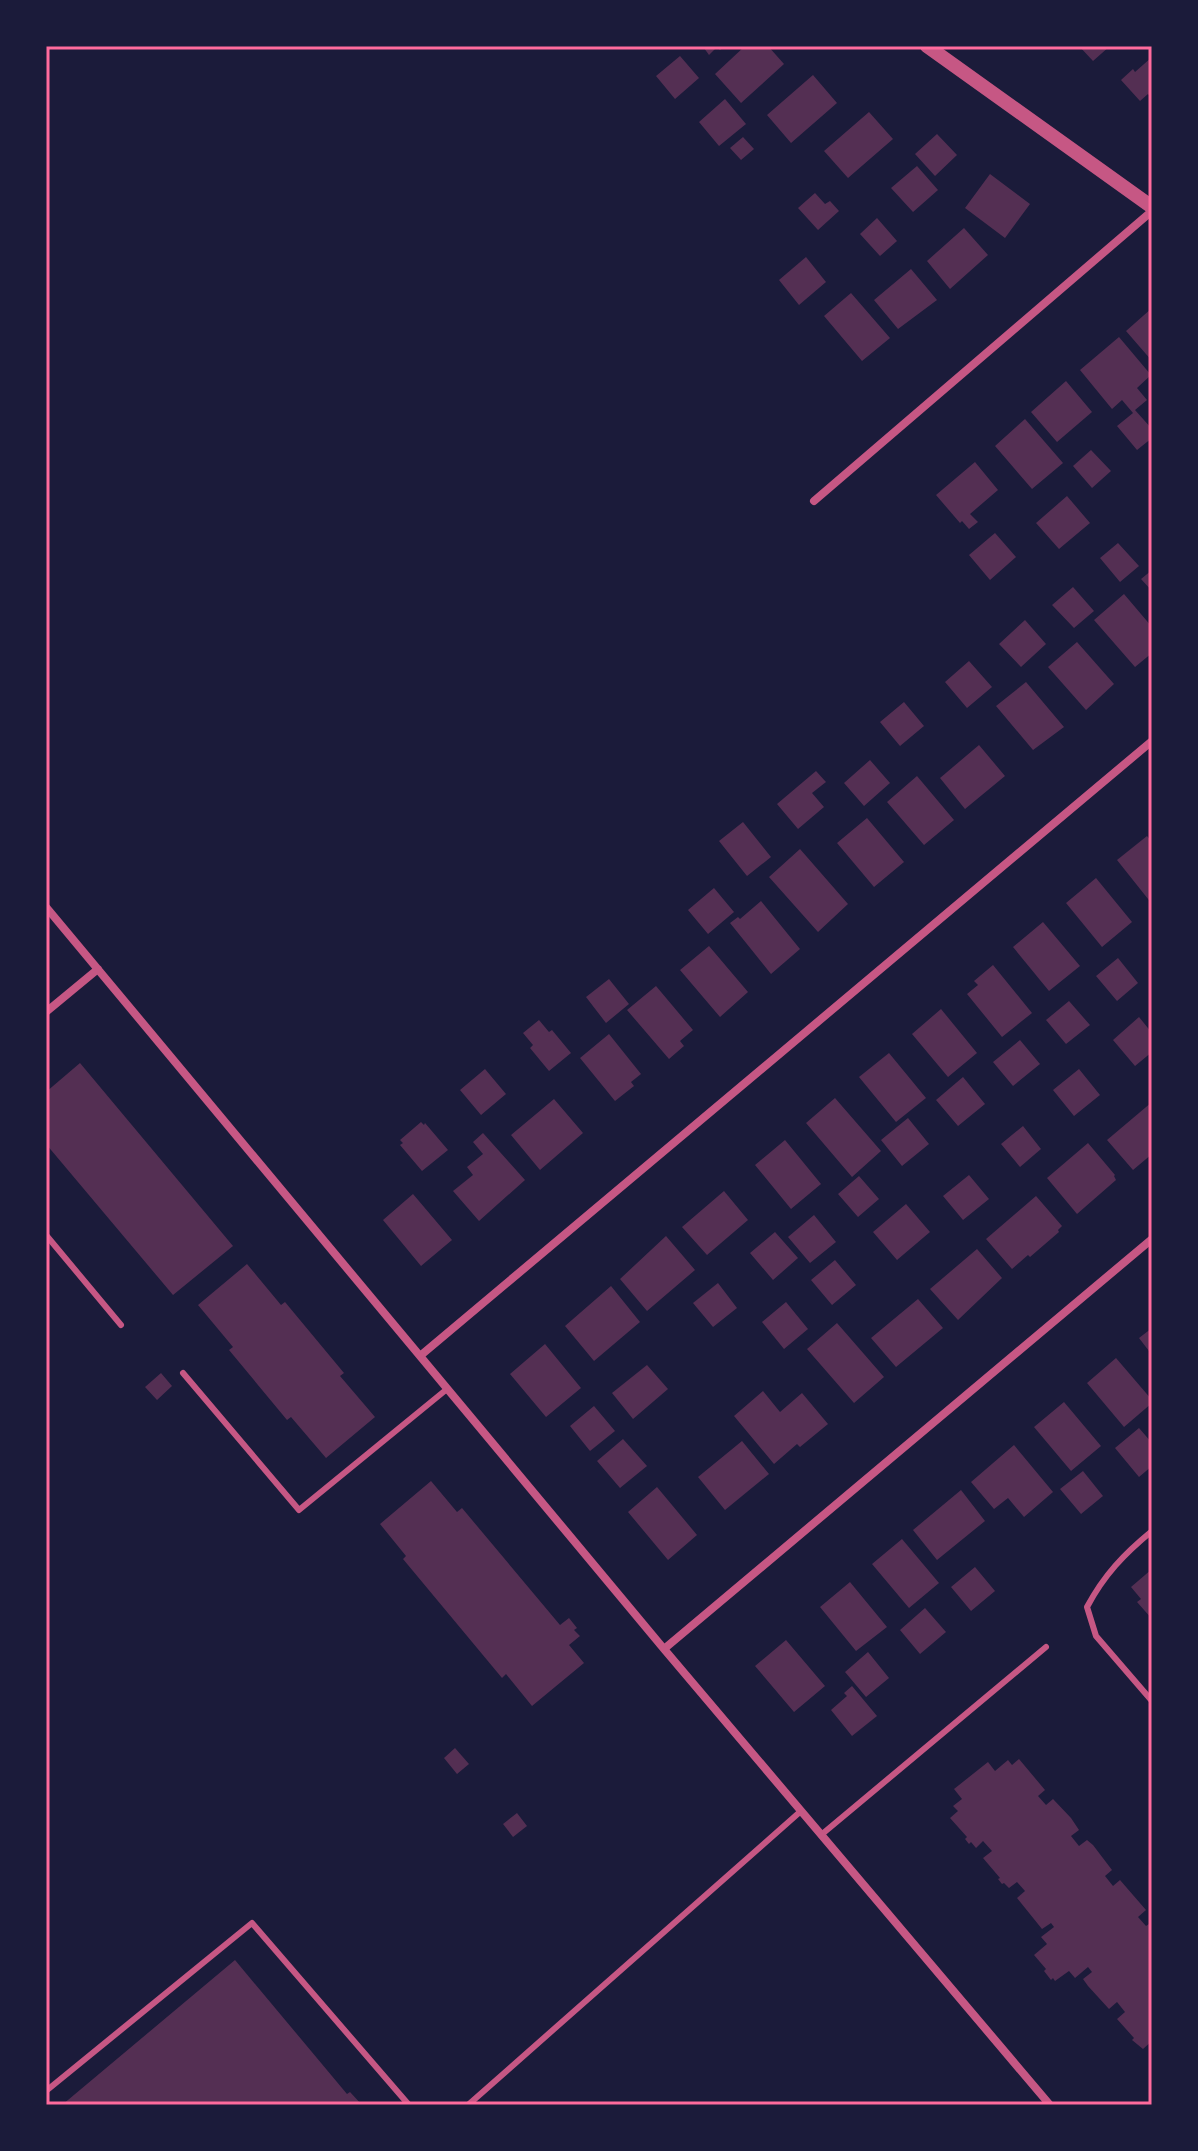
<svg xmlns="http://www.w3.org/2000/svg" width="1198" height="2151" font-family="'Open Sans',sans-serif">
	<rect width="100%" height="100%" fill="#1b1b3a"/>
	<path fill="#542f53" d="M707,46H725L720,50L717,47L709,55L704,48Z
		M745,46H768L784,64L741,103L715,74Z
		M1079,46H1110L1093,61Z
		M680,56L699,78L675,99L656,76Z
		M1152,57V99L1148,94L1140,101L1121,80L1133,69L1135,72Z
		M813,75L837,103L791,143L767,115Z
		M725,99L746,124L719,146L699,122Z
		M869,112L893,139L848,178L824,151Z
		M937,134L957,155L935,176L915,154Z
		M743,137L754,149L741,160L730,148Z
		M917,166L938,190L913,212L891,188Z
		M990,174L1030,204L1005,238L965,208Z
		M815,193L825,204L830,201L839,211L818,230L798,208Z
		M877,218L897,241L880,256L860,234Z
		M964,228L988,255L950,289L927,261Z
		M806,257L826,282L799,305L779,280Z
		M911,269L937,300L898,329L874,300Z
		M851,293L890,338L862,361L824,316Z
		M1152,308V361L1126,331Z
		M1119,337L1151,375L1137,388L1147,400L1135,410L1152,429V438L1137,450L1117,426L1133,413L1122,400L1112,409L1080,370Z
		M1066,381L1092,412L1057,442L1031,412Z
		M1025,419L1063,463L1032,489L995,446Z
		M1091,450L1111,471L1092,488L1073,466Z
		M975,462L998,490L970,514L978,522L969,529L962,521L960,523L936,495Z
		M1067,496L1090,523L1059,549L1036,523Z
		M995,533L1016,557L990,580L969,555Z
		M1118,543L1139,566L1120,582L1100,558Z
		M1152,570V591L1141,579Z
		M1073,587L1094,611L1074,628L1052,605Z
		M1124,594L1152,627V653L1135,667L1094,620Z
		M1025,620L1046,644L1021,667L999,644Z
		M1077,642L1114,684L1086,710L1048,667Z
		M969,661L992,687L967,708L945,682Z
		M1026,682L1064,727L1033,750L996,706Z
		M904,702L924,726L900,746L880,722Z
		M979,745L1005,776L965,809L940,778Z
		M870,760L890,783L864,806L844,783Z
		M816,771L826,782L812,793L824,807L798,829L777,804Z
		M917,776L954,820L924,845L887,802Z
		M867,818L904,862L874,887L837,843Z
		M743,822L771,857L747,876L719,841Z
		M1147,836L1152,842V904L1117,860Z
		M800,849L848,904L818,932L769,877Z
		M1096,878L1132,922L1102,947L1066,903Z
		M714,888L734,912L708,934L688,910Z
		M761,901L800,949L771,974L730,923L738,917L740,919Z
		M1043,922L1080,966L1049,991L1013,947Z
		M709,946L748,992L720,1017L680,970Z
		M1118,958L1138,983L1117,1001L1096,976Z
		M993,965L1032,1013L1002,1037L967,994L978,985L974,981Z
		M609,979L629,1004L606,1023L586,997Z
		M656,986L693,1030L680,1041L684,1046L669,1059L627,1010Z
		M1069,1001L1090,1025L1066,1044L1046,1020Z
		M941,1009L977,1053L948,1077L912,1034Z
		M1139,1017L1152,1033V1052L1135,1066L1113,1040Z
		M539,1020L549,1032L552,1030L571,1053L549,1071L530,1048L533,1045L523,1033Z
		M609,1034L641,1074L631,1082L634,1086L615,1101L580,1058Z
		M1020,1040L1040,1064L1013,1086L993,1062Z
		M889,1053L926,1098L896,1122L859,1077Z
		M80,1063L233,1246L173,1295L46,1144V1092Z
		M485,1069L506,1094L481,1115L460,1090Z
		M1079,1069L1100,1095L1074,1116L1053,1090Z
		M963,1077L985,1104L958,1126L936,1100Z
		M835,1098L881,1151L852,1177L806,1123Z
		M554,1099L583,1133L540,1170L511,1135Z
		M1152,1102V1154L1133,1170L1107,1140Z
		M908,1118L929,1144L902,1166L881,1140Z
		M421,1122L424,1125L425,1123L448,1150L422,1171L400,1145L403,1143L400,1140Z
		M1023,1126L1041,1149L1020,1167L1001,1144Z
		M483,1133L525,1180L479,1221L453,1191L473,1175L467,1167L483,1154L473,1142Z
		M785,1140L821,1184L791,1209L755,1165Z
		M1088,1143L1115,1175L1114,1176L1116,1180L1077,1214L1047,1178Z
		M969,1175L989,1199L963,1220L943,1196Z
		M859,1176L879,1199L858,1217L838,1194Z
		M724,1191L748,1220L707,1255L682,1227Z
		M413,1194L452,1240L421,1266L383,1220Z
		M1036,1196L1062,1226L1058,1230L1059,1232L1030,1257L1028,1255L1012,1269L986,1239Z
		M906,1204L930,1232L897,1260L873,1232Z
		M814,1215L836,1242L810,1263L788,1237Z
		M775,1232L798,1258L773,1280L750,1253Z
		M666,1236L695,1270L647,1311L620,1279Z
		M977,1249L1002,1278L958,1320L930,1289Z
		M835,1260L856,1285L832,1305L811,1280Z
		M247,1264L281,1305L285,1302L344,1373L340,1376L375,1417L326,1458L291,1417L287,1420L229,1350L233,1347L198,1305Z
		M718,1283L737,1308L713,1327L693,1303Z
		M611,1286L640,1322L594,1361L565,1326Z
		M918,1299L943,1328L896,1367L871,1338Z
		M786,1302L808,1329L784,1349L762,1322Z
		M837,1323L884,1377L854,1403L807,1349Z
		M1152,1328V1355L1139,1338Z
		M545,1344L581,1388L546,1417L510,1374Z
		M1116,1358L1152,1400V1403L1124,1427L1087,1383Z
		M647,1365L668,1389L633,1419L612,1393Z
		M161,1373L172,1386L157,1400L145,1387Z
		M763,1391L780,1412L802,1393L828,1424L800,1447L797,1444L774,1464L734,1416Z
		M1064,1402L1101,1446L1071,1471L1034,1427Z
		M594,1406L615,1431L590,1451L570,1426Z
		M1139,1428L1152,1443V1466L1139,1477L1115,1448Z
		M623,1439L647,1466L620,1488L597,1461Z
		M742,1441L769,1474L725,1510L698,1477Z
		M1014,1445L1053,1492L1024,1517L1008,1498L994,1509L971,1482Z
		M1083,1471L1103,1496L1081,1514L1060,1489Z
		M431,1481L457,1512L462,1508L560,1625L569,1618L577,1628L574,1630L580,1636L569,1645L584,1663L532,1706L506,1674L502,1678L403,1559L406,1556L380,1524Z
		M657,1487L697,1535L668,1560L628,1512Z
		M961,1490L985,1521L937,1560L913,1530Z
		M902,1539L939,1583L909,1608L872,1564Z
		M975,1567L995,1591L971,1611L951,1587Z
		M1152,1569V1619L1137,1602L1141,1599L1131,1587Z
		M850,1582L887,1627L856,1651L820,1607Z
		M925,1608L946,1632L920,1654L900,1630Z
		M786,1640L825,1686L794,1712L755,1666Z
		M868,1652L889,1678L866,1697L845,1672Z
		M852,1686L877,1716L852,1736L831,1710L847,1696L844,1693Z
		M455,1748L469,1764L457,1774L444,1758Z
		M1019,1759L1045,1790L1038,1796L1046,1805L1053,1799L1071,1818L1079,1830L1071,1836L1079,1846L1087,1840L1093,1845L1112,1870L1105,1876L1113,1886L1120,1880L1146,1910L1138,1917L1146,1926L1152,1922V2041L1143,2049L1132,2040L1134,2038L1117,2019L1125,2012L1117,2002L1109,2009L1088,1986L1083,1979L1092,1972L1088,1967L1075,1978L1069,1971L1055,1981L1053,1978L1051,1980L1044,1971L1046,1969L1034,1955L1047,1944L1041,1937L1054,1927L1051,1923L1042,1929L1017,1898L1025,1891L1017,1882L1009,1888L1004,1883L1002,1884L998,1879L1000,1878L983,1858L992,1851L983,1841L976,1848L971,1842L969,1844L965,1839L967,1837L950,1818L958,1811L953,1806L962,1799L954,1789L988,1762L995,1771L1008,1760L1012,1765Z
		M517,1813L527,1826L513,1837L503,1824Z
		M235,1960L347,2094L350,2092L362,2105H62Z"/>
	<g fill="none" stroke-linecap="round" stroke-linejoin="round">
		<path stroke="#c65784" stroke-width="6" d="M46,1235L121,1325
			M183,1373L299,1510L447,1389
			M1152,1531C1124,1554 1104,1575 1087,1607L1096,1636L1152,1701
			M821,1835L1046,1647
			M46,2091L252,1923L409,2105
			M468,2105L801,1811"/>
		<path stroke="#c65784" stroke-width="8" d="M814,501L1152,211
			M46,907L664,1649L1050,2105
			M46,1012L98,969
			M420,1356L1152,741
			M664,1649L1152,1239"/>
		<path stroke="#c65784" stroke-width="14" d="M927,46L1152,207"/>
	</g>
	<rect width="1198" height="2151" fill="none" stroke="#1b1b3a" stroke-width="96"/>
	<rect x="48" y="48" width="1102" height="2055" fill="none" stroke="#ff6b9d" stroke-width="3"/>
</svg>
